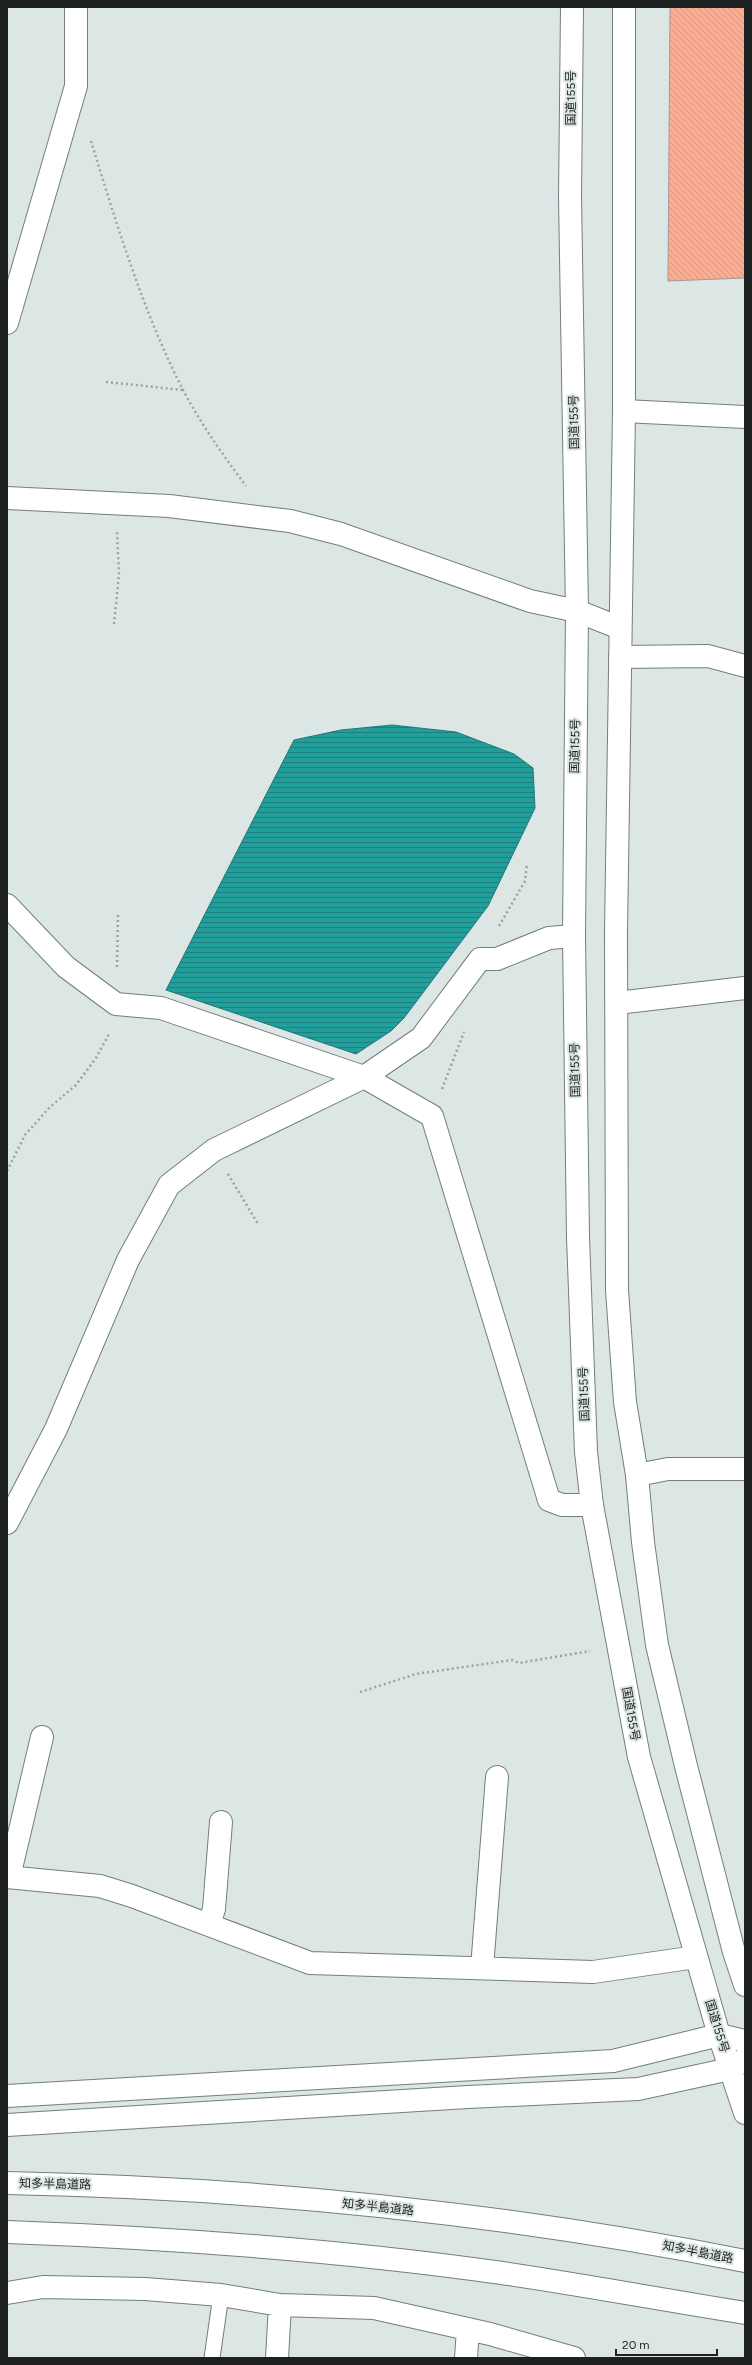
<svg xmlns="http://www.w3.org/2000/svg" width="752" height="2365" font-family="Figtree,'Noto Sans JP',sans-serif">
	<defs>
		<pattern id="water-rules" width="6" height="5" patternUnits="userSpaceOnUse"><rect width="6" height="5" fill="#229e9b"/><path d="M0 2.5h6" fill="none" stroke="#1d807e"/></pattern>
		<pattern id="building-back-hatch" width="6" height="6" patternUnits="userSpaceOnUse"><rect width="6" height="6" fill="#fcac91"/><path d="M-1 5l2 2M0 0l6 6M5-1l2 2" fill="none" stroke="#d8947d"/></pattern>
	</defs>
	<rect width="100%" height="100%" fill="#dbe6e5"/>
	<path fill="url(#water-rules)" stroke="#207876" d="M392,725L456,732L514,754L533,768L535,808L488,906L404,1018L391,1031L356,1054L166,990L294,740L341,730Z"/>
	<path fill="url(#building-back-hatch)" stroke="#a39996" d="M670,7H745V278L668,281Z"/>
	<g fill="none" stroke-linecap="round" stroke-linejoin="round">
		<defs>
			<path id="service" d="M212,2358L221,2295"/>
			<path id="minor" d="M7,323L76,86V7
				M624,411L745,417
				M7,498L169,506L290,521L341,534L530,601L577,611L620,628
				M620,657L708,656L745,666
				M7,905L66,967L116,1004L161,1008L364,1077L432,1116L549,1500L562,1505H592
				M617,1003L745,988
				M637,1475L668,1469H745
				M7,1523L56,1429L128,1260L169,1185L214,1150L364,1077L421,1038L480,959H497L549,938L574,936
				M7,1877L100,1886L132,1896L310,1963L593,1972L696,1957
				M9,1877L42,1737
				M209,1925L214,1909L221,1822
				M482,1968L497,1777
				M7,2293L43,2287L145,2289L221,2295L280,2305L374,2308L490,2334L574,2358
				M277,2358L280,2305
				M466,2358L468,2329"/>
			<path id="trunk" d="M572,7L570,197L577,611L574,936L578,1237L586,1452L592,1505L639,1757L719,2035L745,2113
				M624,7V411L616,932L617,1290L625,1402L637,1475L643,1542L657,1645L686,1766L734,1952L745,1985"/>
			<path id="motorway" d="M7,2096L613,2061L719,2035L745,2041
				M7,2125L468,2097L638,2089L730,2069L745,2059
				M7,2183C254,2188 503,2213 745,2261
				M7,2232C172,2238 338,2250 502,2273C583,2285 664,2300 745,2313"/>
		</defs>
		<use href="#service" stroke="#747e7e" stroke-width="17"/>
		<use href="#minor" stroke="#747e7e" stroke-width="24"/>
		<use href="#trunk" stroke="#747e7e" stroke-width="24"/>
		<use href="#motorway" stroke="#747e7e" stroke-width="24"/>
		<path stroke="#9aa3a2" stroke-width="2.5" stroke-dasharray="2 3" stroke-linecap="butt" d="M91,141C116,223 144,314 183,390C201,424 223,455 246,486
			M106,382L183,390
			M114,624L119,574L117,532
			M499,926L525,881L527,864
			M117,967L118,914
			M442,1089L464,1032
			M7,1171L25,1135L49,1108L76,1085L96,1058L110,1032
			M228,1174L258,1224
			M360,1692L416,1674L512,1660L519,1663L590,1651"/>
		<use href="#service" stroke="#fff" stroke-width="15"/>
		<use href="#minor" stroke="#fff" stroke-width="22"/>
		<use href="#trunk" stroke="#fff" stroke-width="22"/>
		<use href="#motorway" stroke="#fff" stroke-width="22"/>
	</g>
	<g text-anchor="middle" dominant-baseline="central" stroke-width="4" stroke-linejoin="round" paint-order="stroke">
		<g font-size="12" fill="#1d2121" stroke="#dbe6e5">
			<text transform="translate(571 98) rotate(-90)">国道155号</text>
			<text transform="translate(574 422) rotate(-91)">国道155号</text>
			<text transform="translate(575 746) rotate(-89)">国道155号</text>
			<text transform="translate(575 1070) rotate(-91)">国道155号</text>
			<text transform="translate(584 1394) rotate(-92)">国道155号</text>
			<text transform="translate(631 1714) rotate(80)">国道155号</text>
			<text transform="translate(717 2026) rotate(73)">国道155号</text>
			<text transform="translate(55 2184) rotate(1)">知多半島道路</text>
			<text transform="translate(378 2207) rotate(6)">知多半島道路</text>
			<text transform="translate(698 2252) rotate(11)">知多半島道路</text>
		</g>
	</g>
	<rect width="752" height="2365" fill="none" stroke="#1d2121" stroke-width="16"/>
	<path d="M616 2349v6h101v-6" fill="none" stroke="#1d2121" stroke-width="2"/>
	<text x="622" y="2349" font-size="12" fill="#1d2121" stroke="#dbe6e5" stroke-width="3" paint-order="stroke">20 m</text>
</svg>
